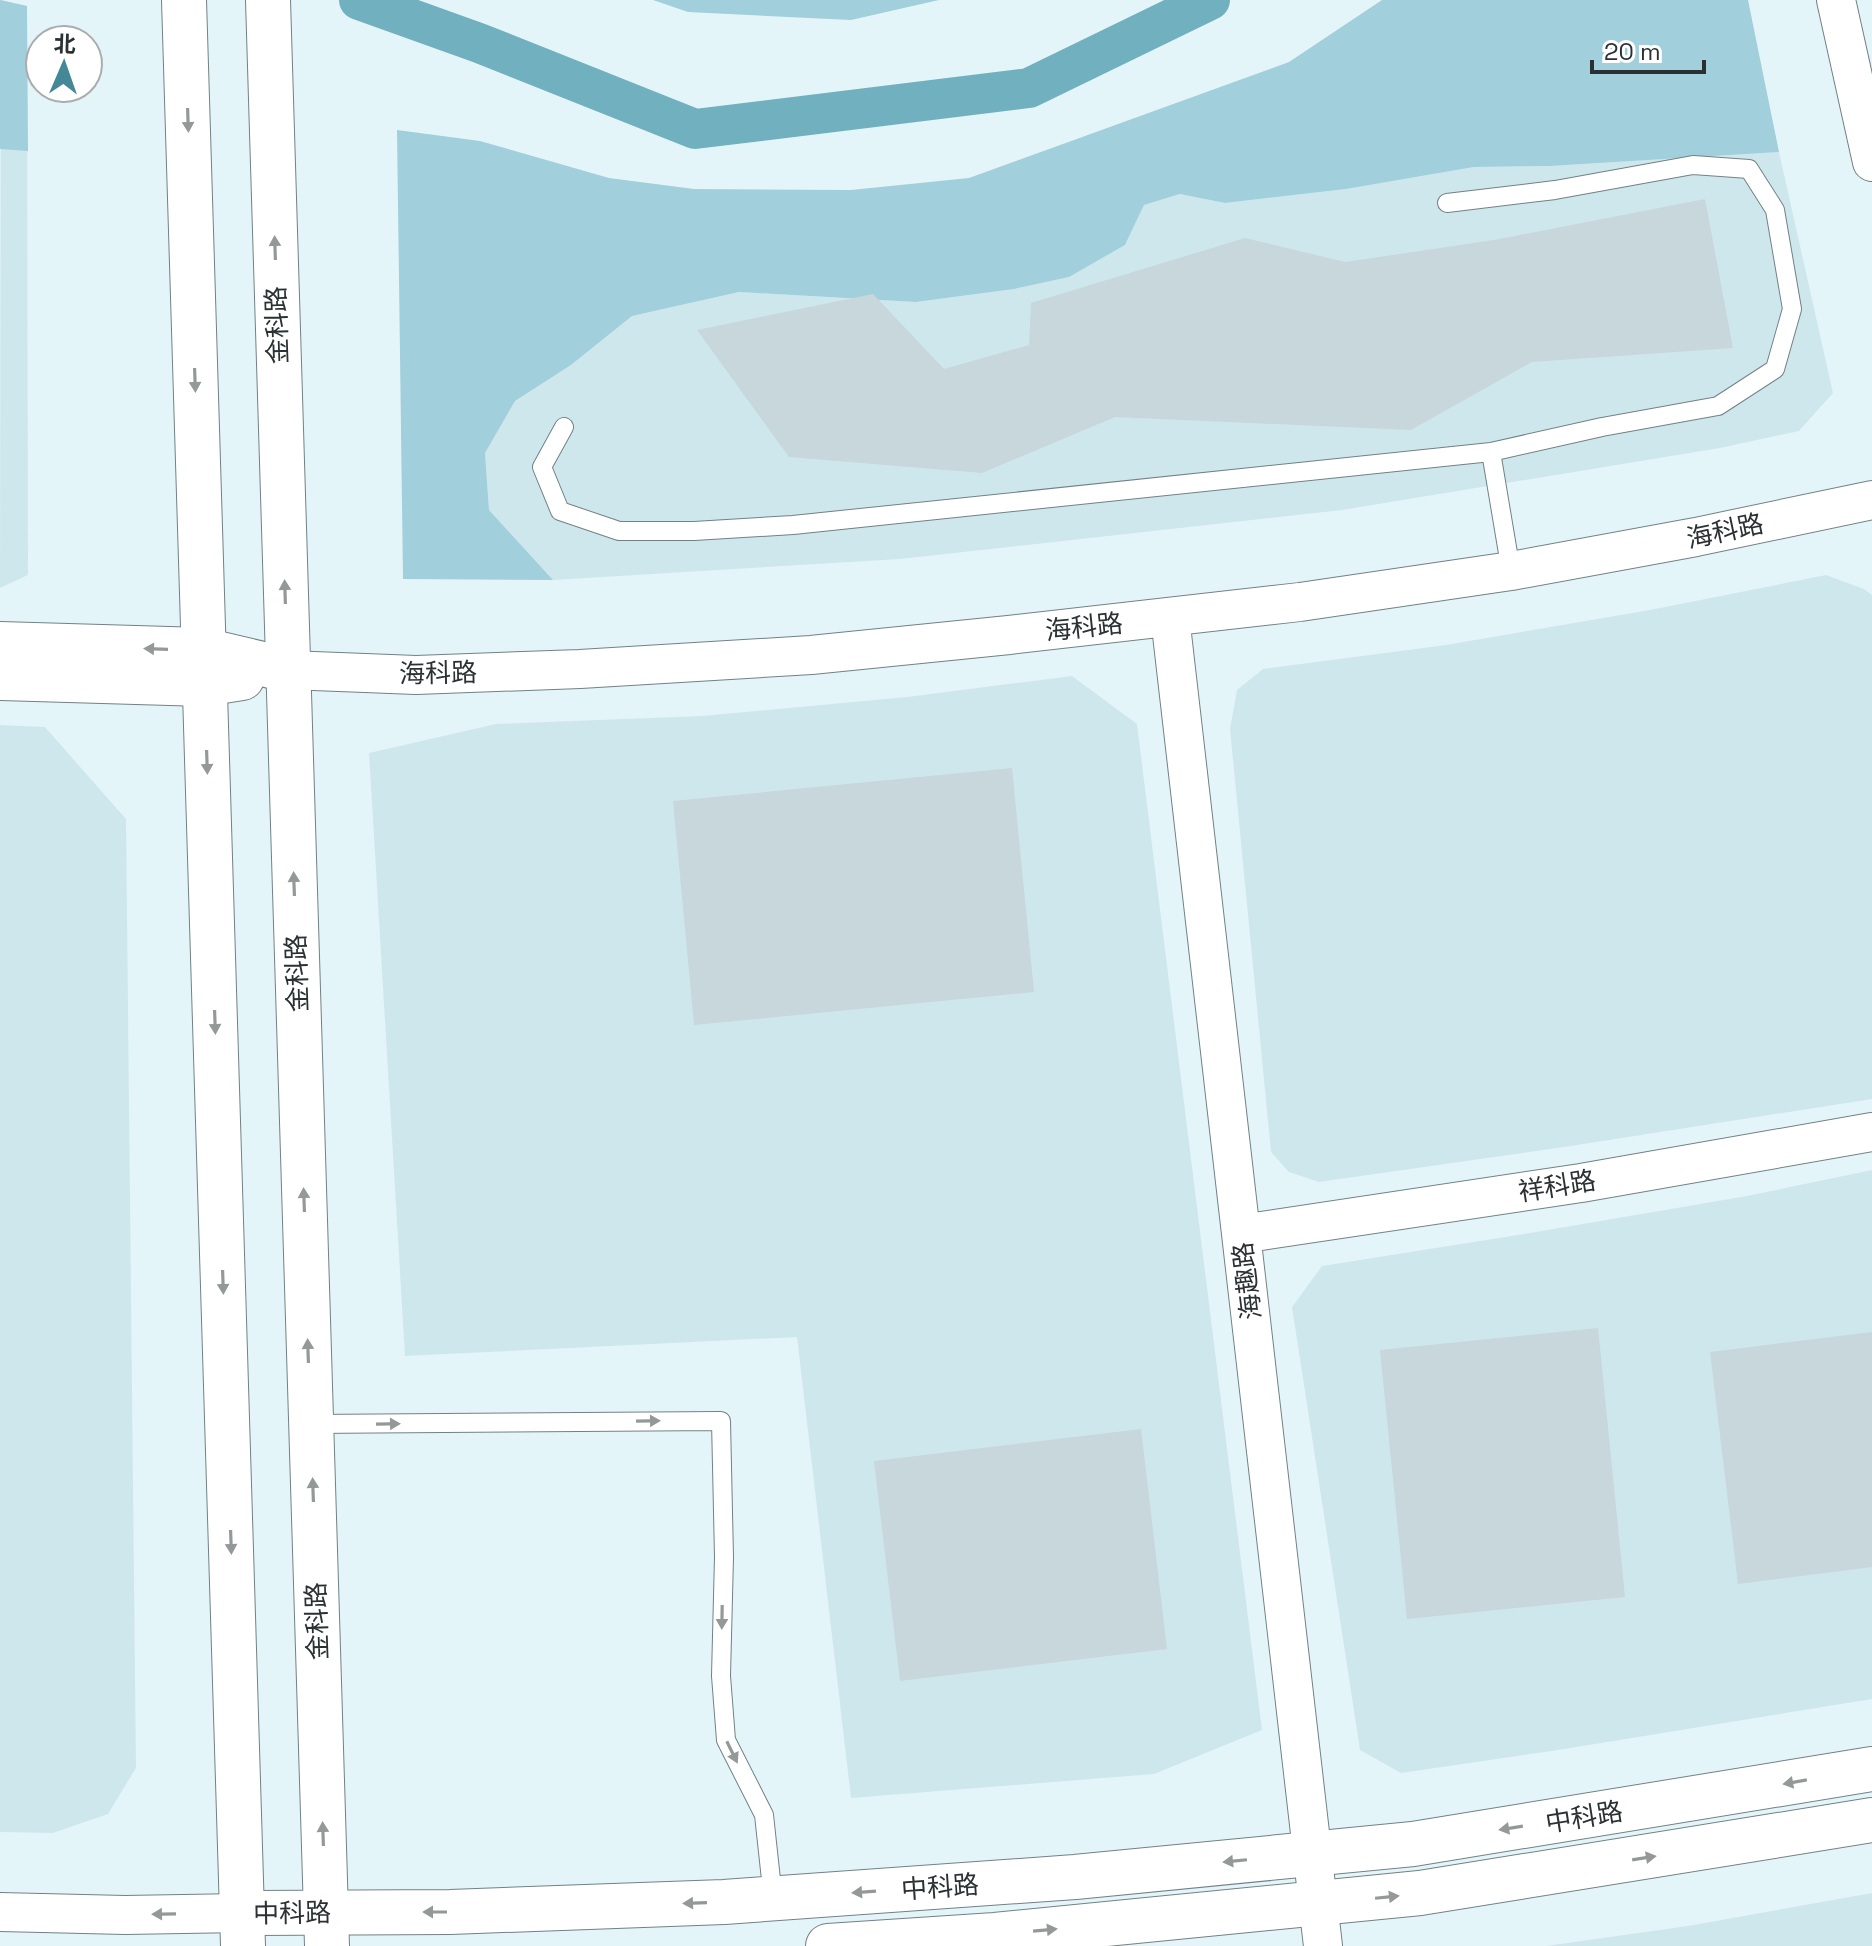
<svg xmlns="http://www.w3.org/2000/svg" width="1872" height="1946" font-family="'Space Grotesk','Noto Sans SC',sans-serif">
	<rect width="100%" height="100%" fill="#e4f5f9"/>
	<path fill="#cee7ed" d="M1,0L27,6L28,575L0,588Z
		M1779,152L1833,393L1799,431L1720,448L1342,510L900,559L553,580L489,510L485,453L515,401L571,365L632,316L739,292L916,302L1014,289L1069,277L1125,245L1144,205L1181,194L1225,203L1346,189L1474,167L1550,166Z
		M1826,575L1864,589L1872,595V1099L1571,1146L1319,1182L1289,1172L1271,1152L1230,729L1237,690L1263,669L1446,645L1650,610Z
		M1072,676L1137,724L1262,1730L1154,1774L851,1798L797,1337L405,1356L369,753L496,724L702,716L907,697Z
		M0,725L45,727L126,819L136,1768L108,1814L53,1833L0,1832Z
		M1872,1170V1699L1558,1750L1401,1773L1360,1750L1292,1307L1322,1266L1524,1234L1747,1196Z
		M1872,1893V1946H1546L1688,1926Z"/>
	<path fill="#a1cfdb" d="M0,0L27,6L28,151L0,149Z
		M653,0H939L851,20L688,12Z
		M1382,0H1748L1779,152L1550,166L1474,167L1346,189L1225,203L1180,194L1144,205L1125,245L1069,277L1014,289L916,302L739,292L632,316L571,365L515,401L485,453L489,510L553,580L403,579L397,130L480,141L609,178L694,189L851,190L969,178L1289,62Z"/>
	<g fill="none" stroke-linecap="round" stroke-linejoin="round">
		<path stroke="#70b0bf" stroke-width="40" d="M359,0L479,43L695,129L1029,88L1210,0"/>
	</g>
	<path fill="#c7d7db" d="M1705,199L1733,348L1532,362L1411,430L1115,417L982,473L789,457L697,330L873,294L944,369L1029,345L1031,303L1245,238L1345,262L1494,240Z
		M1012,768L1034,992L694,1025L673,801Z
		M1598,1328L1625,1597L1407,1619L1380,1350Z
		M1872,1332V1567L1738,1584L1710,1352Z
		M1141,1429L1167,1649L900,1681L874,1461Z"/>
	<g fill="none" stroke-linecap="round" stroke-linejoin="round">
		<defs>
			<path id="service" d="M1447,203L1555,190L1693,165L1749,169L1775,210L1792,309L1775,369L1718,406L1602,427L1491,452L1511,571
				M564,427L542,467L560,511L619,531H694L793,525L1491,452
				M310,1424L721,1421L724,1557L721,1676L726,1740L764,1815L773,1898"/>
			<path id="minor" d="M1836,0L1872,162
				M1170,617L1323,1946
				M288,670L416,675L580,669L811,655L1009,635L1300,602L1511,571L1696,537L1872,500
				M1241,1234L1581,1183L1872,1132
				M0,1912L125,1915L242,1913"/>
			<path id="tertiary" d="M0,644L203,650L288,670
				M0,678L204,684L242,678
				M242,1913L450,1912L724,1902L1075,1877L1413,1844L1872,1769
				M828,1946L995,1935L1420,1893L1872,1820"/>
			<path id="primary" d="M184,0L243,1946
				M268,0L327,1946"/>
		</defs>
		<use href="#service" stroke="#728185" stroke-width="20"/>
		<use href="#minor" stroke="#728185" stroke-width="40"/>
		<use href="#tertiary" stroke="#728185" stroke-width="46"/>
		<use href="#primary" stroke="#728185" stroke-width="46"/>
		<use href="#service" stroke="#fff" stroke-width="18"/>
		<use href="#minor" stroke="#fff" stroke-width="38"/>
		<use href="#tertiary" stroke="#fff" stroke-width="44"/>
		<use href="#primary" stroke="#fff" stroke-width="44"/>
	</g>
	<defs><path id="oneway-solid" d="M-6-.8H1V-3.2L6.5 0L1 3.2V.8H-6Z" transform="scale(2)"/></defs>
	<g fill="#959899">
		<use href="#oneway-solid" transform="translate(188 120) rotate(88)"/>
		<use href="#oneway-solid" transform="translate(275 248) rotate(-92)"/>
		<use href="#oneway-solid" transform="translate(195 380) rotate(88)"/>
		<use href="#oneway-solid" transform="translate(285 592) rotate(-92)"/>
		<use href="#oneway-solid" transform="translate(156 649) rotate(-178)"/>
		<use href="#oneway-solid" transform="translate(207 762) rotate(88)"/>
		<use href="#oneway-solid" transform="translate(294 884) rotate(-92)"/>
		<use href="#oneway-solid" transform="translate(215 1022) rotate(88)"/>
		<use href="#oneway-solid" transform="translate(304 1200) rotate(-92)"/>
		<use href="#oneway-solid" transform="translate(223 1282) rotate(88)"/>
		<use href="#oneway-solid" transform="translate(308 1351) rotate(-92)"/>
		<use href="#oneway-solid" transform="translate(648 1421) rotate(-1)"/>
		<use href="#oneway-solid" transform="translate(388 1424) rotate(-1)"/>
		<use href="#oneway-solid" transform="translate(313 1490) rotate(-92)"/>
		<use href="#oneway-solid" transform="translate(231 1542) rotate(88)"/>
		<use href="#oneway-solid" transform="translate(722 1617) rotate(91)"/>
		<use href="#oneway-solid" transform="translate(732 1752) rotate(64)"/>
		<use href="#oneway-solid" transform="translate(1795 1782) rotate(170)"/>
		<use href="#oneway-solid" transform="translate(1511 1828) rotate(171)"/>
		<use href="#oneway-solid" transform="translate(323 1834) rotate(-92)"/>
		<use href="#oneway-solid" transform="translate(1644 1858) rotate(-9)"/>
		<use href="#oneway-solid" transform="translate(1235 1861) rotate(174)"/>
		<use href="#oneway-solid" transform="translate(864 1892) rotate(176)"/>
		<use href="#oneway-solid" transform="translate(1387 1897) rotate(-6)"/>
		<use href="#oneway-solid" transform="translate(695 1903) rotate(178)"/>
		<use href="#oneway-solid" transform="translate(435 1912) rotate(180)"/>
		<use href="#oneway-solid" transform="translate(164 1914) rotate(179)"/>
		<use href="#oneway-solid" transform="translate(1045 1930) rotate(-5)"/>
	</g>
	<g text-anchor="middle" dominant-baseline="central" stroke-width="8" stroke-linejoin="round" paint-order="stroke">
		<g font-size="26" fill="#2b3133" stroke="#fff">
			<text transform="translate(277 325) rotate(-92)">金科路</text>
			<text transform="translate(1725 531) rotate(-12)">海科路</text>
			<text transform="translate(1084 627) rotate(-6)">海科路</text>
			<text transform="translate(438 673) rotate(-1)">海科路</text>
			<text transform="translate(297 973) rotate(-92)">金科路</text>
			<text transform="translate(1557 1186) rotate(-9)">祥科路</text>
			<text transform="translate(1247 1281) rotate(-97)">海趣路</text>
			<text transform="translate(317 1621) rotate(-92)">金科路</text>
			<text transform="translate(1584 1817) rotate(-9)">中科路</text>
			<text transform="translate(940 1887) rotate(-4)">中科路</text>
			<text transform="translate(292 1913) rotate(-1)">中科路</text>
		</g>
	</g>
	<g transform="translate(64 64) rotate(2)"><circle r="38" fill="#ffffff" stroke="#aaadad" stroke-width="2"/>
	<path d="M0-6L14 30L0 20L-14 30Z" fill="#448797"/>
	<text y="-12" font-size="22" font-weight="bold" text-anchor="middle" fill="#2b3133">北</text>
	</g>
	<path d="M1592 60v12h112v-12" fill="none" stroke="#2b3133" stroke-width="4"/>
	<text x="1604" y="60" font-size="24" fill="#2b3133" stroke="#ffffff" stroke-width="6" paint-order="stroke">20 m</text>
</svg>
